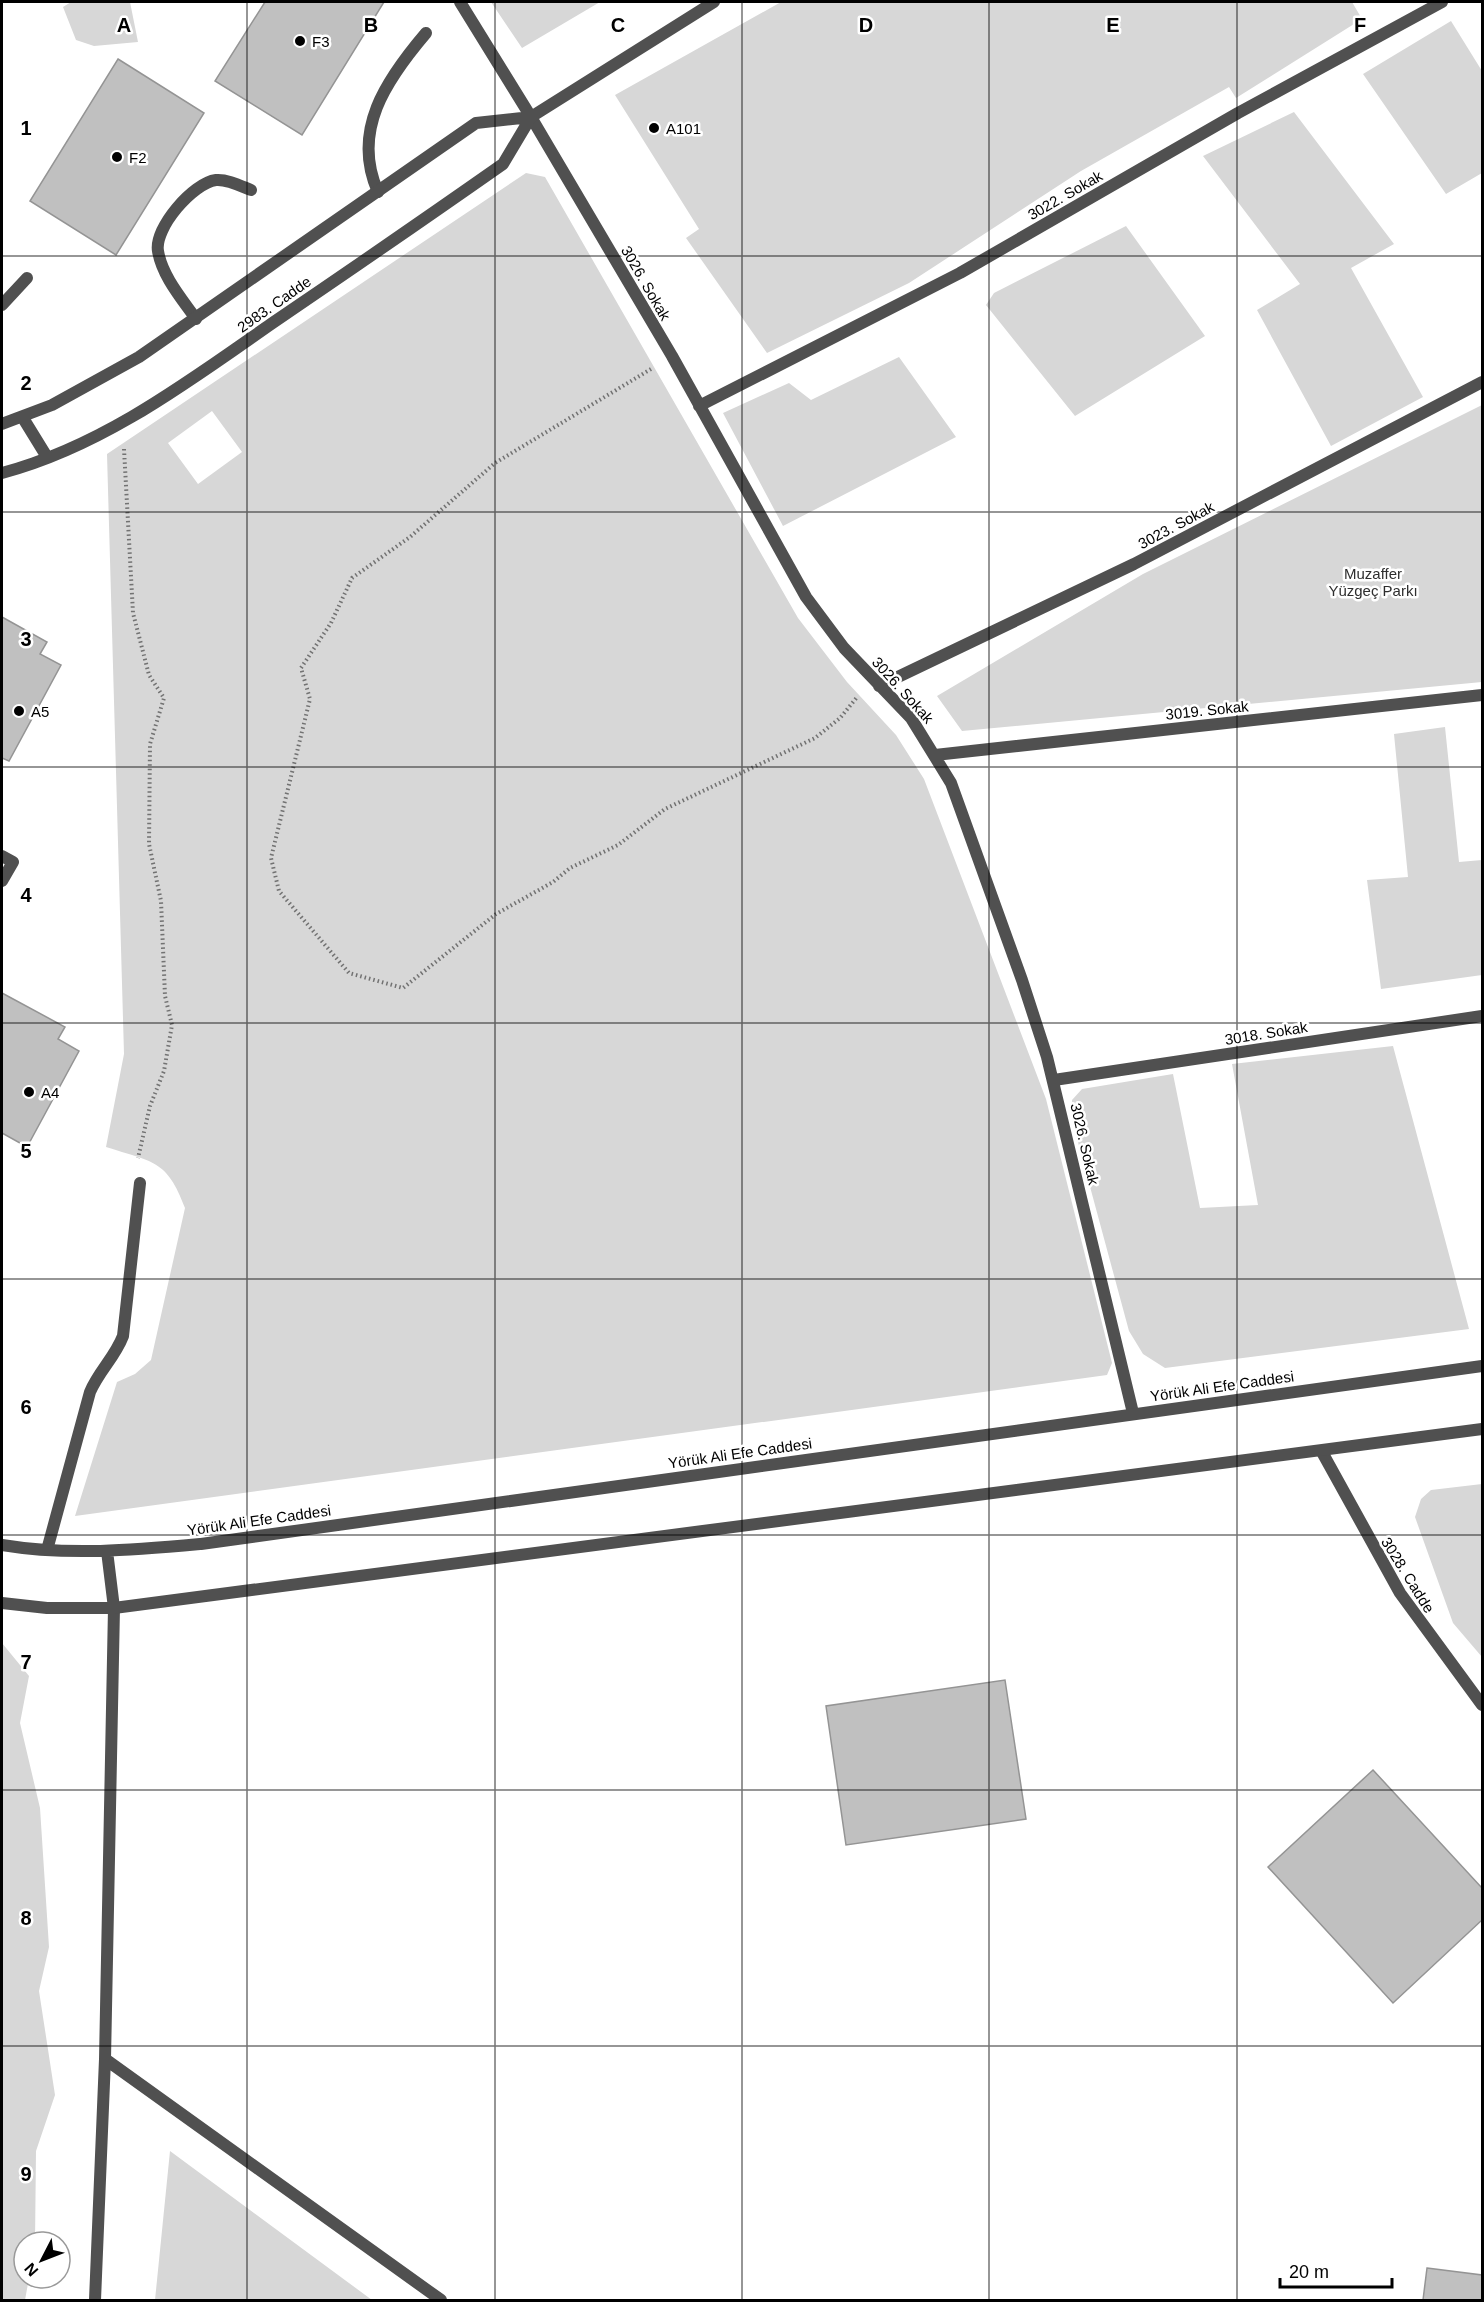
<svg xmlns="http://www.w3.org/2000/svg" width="1484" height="2302" font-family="Arial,sans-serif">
	<rect width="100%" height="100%" fill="#fff"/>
	<path fill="#d7d7d7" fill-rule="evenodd" d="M71,2H130L138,42L94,46L76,40L63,7Z
		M491,2H600L522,48Z
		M781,2H1352L1362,19L1236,98L1229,87L1081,171L909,283L767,353L686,238L699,229L615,95Z
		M1451,21L1482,71V173L1446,194L1363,74Z
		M1294,112L1394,244L1351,268L1423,397L1331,446L1257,310L1300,284L1203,156Z
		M526,173L545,177L798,618L847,682L896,735L924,779L1046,1099L1112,1363L1107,1375L75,1516L117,1382L135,1374L151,1360L185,1208C167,1159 152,1162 106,1147L124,1054L107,454ZM212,411L242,452L198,484L168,443Z
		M1126,226L1205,336L1075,416L986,305L994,293Z
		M899,357L956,437L783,526L723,413L789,383L811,400Z
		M1482,405V682L962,731L937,696L1143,574Z
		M1445,727L1459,862L1482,860V975L1381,989L1367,880L1408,877L1394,734Z
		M1393,1046L1469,1329L1165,1368L1143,1354L1129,1331L1072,1120V1100L1082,1089L1173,1074L1200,1208L1258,1205L1232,1064Z
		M1482,1484V1657L1453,1623L1415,1517L1421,1499L1431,1490Z
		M2,1643L29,1676L20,1723L40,1808L49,1947L39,1991L55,2095L36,2151L35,2242H24V2278H29L25,2300H2Z
		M170,2151L372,2300H155Z"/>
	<path fill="#c0c0c0" stroke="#949494" stroke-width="1.5" d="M265,2H384L302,135L215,81Z
		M118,59L204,113L116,255L30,201Z
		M2,617L47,642L40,654L61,665L9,761L2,758Z
		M2,993L65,1027L58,1039L79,1051L27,1147L2,1133Z
		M1005,1680L1026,1819L846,1845L826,1706Z
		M1373,1770L1482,1888V1920L1393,2003L1268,1867Z
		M1427,2268L1482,2275V2300H1423Z"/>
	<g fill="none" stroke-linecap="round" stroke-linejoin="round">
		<path stroke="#727272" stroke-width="4" stroke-dasharray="1.5 3" stroke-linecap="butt" d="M651,369L495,463L410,537L352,578L331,623L301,668L310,699L271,858L279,891L349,973L403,988L496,914L553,882L570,868L618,845L665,809L815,738L840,718L858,696
			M124,449L133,613L149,675L164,698L150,744L149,844L161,901L165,996L172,1025L164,1071L150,1106L138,1158"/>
		<path stroke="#505050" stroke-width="12" d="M47,1550L90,1392C99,1371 115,1357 123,1336L140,1183"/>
		<path stroke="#505050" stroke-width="12" d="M531,117L672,356L806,597L844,648L911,718L951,783L1022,980L1047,1057L1133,1413
			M378,192C351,131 386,80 426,33
			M2,305L27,278
			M196,319C182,299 162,276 158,251C154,228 193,183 216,180C227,179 241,186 251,190
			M699,406L960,273L1238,113L1442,2
			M879,686L1134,564L1482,382
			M935,755L1482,695
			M2,856L13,862L2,881
			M1054,1080L1482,1016
			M1322,1452L1400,1593L1482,1705
			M105,2059L441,2300
			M95,2300L105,2059L114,1608"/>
		<path stroke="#505050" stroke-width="12" d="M460,2L531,117
			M23,418L47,457
			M2,424L52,405L139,357L476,123L531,117L714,2
			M2,473C101,447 188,382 271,324C349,271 426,218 503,164L531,117
			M2,1545C68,1556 134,1550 201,1544L1482,1366
			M107,1551L114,1608
			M2,1603L47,1608H114L1482,1429"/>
	</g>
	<path fill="none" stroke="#000" stroke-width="1.5" stroke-opacity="0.55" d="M247,2V2300M495,2V2300M742,2V2300M989,2V2300M1237,2V2300M2,256H1482M2,512H1482M2,767H1482M2,1023H1482M2,1279H1482M2,1535H1482M2,1790H1482M2,2046H1482"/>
	<g fill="#000" stroke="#fff" stroke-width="2">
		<circle cx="300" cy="41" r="6"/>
		<circle cx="654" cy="128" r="6"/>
		<circle cx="117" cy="157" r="6"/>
		<circle cx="19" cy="711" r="6"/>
		<circle cx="29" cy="1092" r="6"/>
	</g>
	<g text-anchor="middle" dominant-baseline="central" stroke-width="5" stroke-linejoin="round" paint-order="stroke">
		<g font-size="15" fill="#000" stroke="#fff" text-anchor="start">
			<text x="312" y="41">F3</text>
			<text x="666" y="128">A101</text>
			<text x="129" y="157">F2</text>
			<text x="31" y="711">A5</text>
			<text x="41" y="1092">A4</text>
		</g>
		<g font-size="15" fill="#000" stroke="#fff">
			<text transform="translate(1065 195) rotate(-30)">3022. Sokak</text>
			<text transform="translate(646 283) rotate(60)">3026. Sokak</text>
			<text transform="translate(274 304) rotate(-35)">2983. Cadde</text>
			<text transform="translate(1176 525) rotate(-28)">3023. Sokak</text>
			<text transform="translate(903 690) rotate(48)">3026. Sokak</text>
			<text transform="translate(1207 710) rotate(-6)">3019. Sokak</text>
			<text transform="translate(1266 1033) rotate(-9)">3018. Sokak</text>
			<text transform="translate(1085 1144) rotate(77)">3026. Sokak</text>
			<text transform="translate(1222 1386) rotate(-8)">Yörük Ali Efe Caddesi</text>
			<text transform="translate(740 1453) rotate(-8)">Yörük Ali Efe Caddesi</text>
			<text transform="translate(259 1520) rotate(-8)">Yörük Ali Efe Caddesi</text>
			<text transform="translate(1408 1575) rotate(58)">3028. Cadde</text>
		</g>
		<g font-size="15" fill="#2e2e2e" stroke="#fff">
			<text x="1373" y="573">Muzaffer<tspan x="1373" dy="17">Yüzgeç Parkı</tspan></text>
		</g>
	</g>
	<g font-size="20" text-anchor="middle" font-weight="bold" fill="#000" stroke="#fff" stroke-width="5" stroke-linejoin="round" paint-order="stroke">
		<text x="124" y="32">A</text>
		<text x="371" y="32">B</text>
		<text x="618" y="32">C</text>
		<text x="866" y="32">D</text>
		<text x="1113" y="32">E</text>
		<text x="1360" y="32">F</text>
		<text x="26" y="135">1</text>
		<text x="26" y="390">2</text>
		<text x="26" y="646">3</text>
		<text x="26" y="902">4</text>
		<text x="26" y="1158">5</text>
		<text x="26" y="1414">6</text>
		<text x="26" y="1669">7</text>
		<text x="26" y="1925">8</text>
		<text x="26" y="2181">9</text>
	</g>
	<rect width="1484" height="2302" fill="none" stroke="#000000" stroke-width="6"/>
	<g transform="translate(42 2260) rotate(228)"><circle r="28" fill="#ffffff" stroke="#999999" stroke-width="1.5"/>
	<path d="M0-4.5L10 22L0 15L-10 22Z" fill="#000000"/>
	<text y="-9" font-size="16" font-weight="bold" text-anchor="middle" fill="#000000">N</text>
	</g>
	<path d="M1280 2278v9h112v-9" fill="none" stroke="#000000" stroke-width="3"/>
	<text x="1289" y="2278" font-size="18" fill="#000000" stroke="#ffffff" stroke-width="4.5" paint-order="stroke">20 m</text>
</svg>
